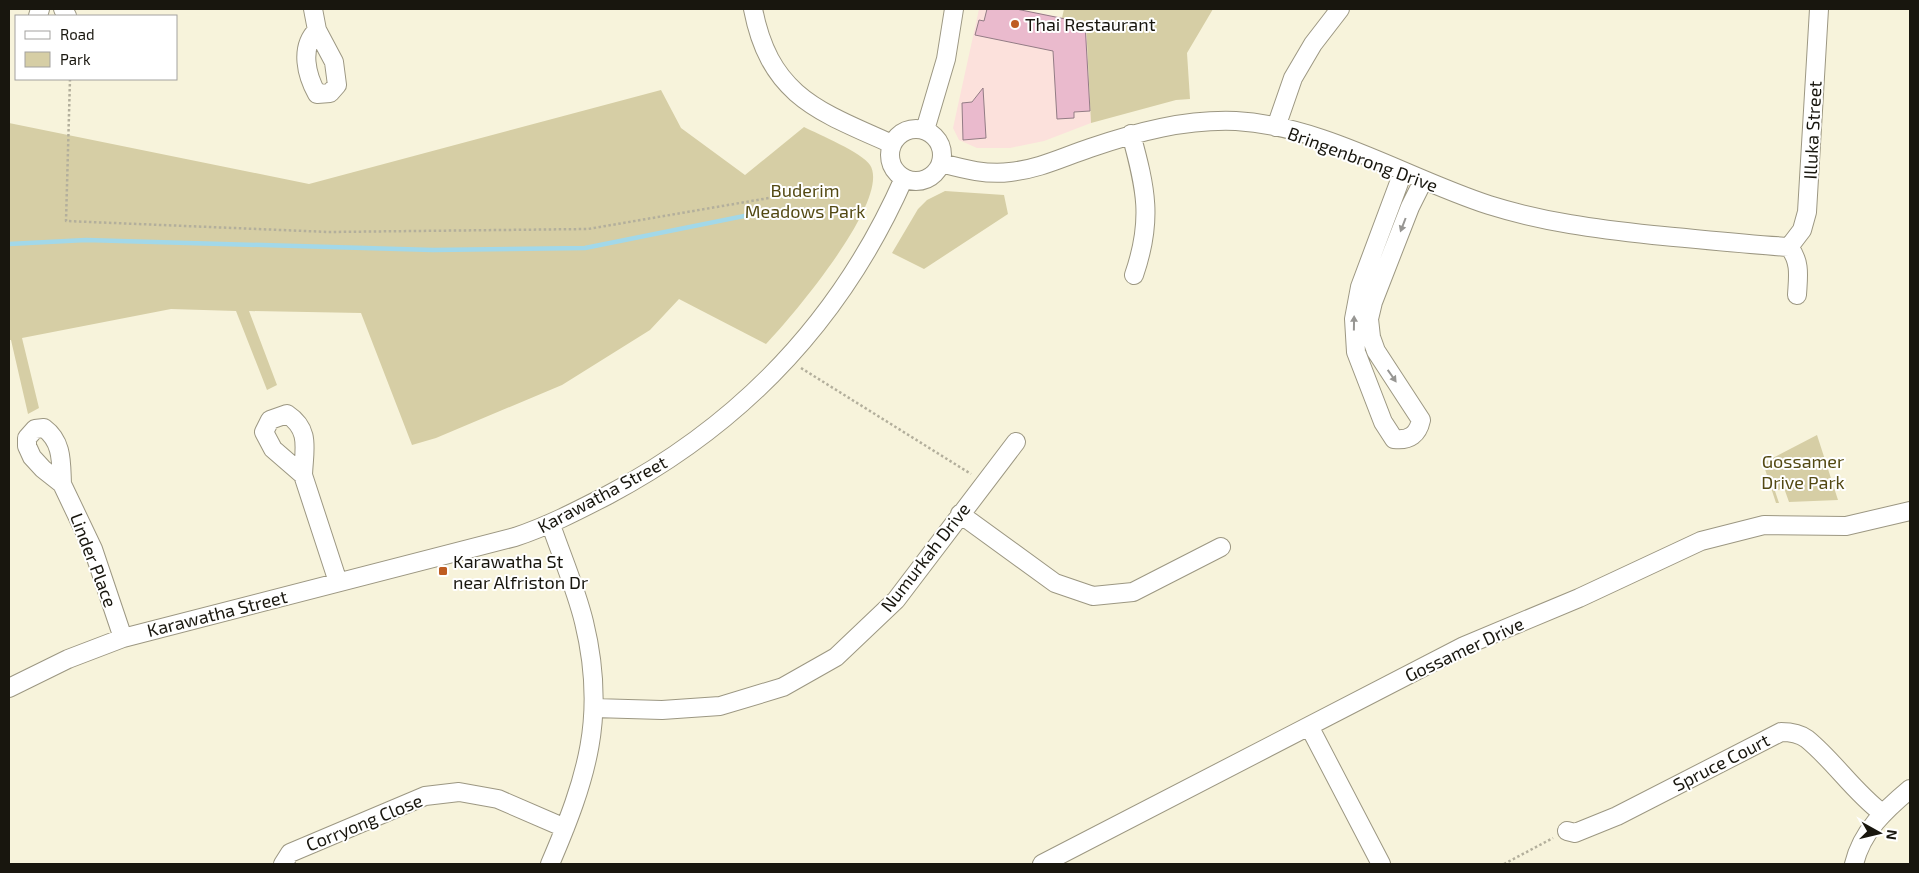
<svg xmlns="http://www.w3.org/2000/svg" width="1919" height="873" font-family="'Exo 2',sans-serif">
	<rect width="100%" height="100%" fill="#f7f3db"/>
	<path fill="#fce1dc" d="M979,9H1019L1086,22L1091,123L1044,141L1010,148H977L959,140L953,128Z"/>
	<path fill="#d6cea5" d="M1064,9H1213L1187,53L1190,99L1176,100L1091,123L1086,23L1062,18Z
		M661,90L681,128L745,175L804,127C818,134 863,153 870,165C892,199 791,318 766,344L679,299L650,330L562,385L436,438L412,445L361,313L249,311L277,385L267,390L236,311L171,309L22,338L39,408L28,414L11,340H9V123L309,184Z
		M945,191L1004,195L1008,214L924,269L892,253L918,209L927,200Z
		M1817,435L1838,500L1789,502L1784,488L1775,491L1779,503H1776L1763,463Z"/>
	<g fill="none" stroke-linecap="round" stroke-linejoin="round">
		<path stroke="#a2d8e9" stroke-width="4.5" d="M9,244L86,240L433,250L585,248L774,210"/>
	</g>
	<path fill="#eabacd" stroke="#937c85" d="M987,9H1016L1085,23L1090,111L1074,112V118L1057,119L1053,51L975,35L979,20L984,21Z
		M983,88L986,138L963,140L962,103L972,102Z"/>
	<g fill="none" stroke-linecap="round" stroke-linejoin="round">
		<defs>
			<path id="minor" d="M63,9L67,16
				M313,9L317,30L334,62L337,85L330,93L317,94C307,76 299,48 317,30
				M753,9C770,96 818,111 892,144
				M38,16L40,9
				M1276,127L1293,78L1313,44L1340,9
				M890 155a26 26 0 1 1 52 0a26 26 0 1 1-52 0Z
				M925,130L946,59L954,9
				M1131,134C1146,189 1153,220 1134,275
				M941,163C964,169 986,175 1010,172C1039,169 1063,157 1090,148C1137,132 1185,119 1236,121C1324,126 1406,178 1489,205C1543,222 1597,229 1653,235C1698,239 1743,244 1789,247
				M1403,172L1360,287L1354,319L1356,352L1383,422L1394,439C1410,441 1418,434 1421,420L1376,351L1371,337L1369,319L1373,302L1410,207L1423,181
				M1789,247L1802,230L1807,212L1819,9
				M1789,247C1801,262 1798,277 1797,295
				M303,475C304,449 311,430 287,414L270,420L264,432L273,449L303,475L338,582
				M62,484C61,463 63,442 44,428L35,429L27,438V446L32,457L43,469L62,484L93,549L123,638
				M960,514L1055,583L1093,596L1133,592L1221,547
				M9,688L68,659L123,638L515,537C548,526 577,511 608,495C744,423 842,319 904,178
				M594,708L662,710L720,706L783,687L836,657L896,600L1016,442
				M1309,726L1381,864
				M1567,831L1575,833L1617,816L1781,732C1790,732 1799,733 1807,739C1834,761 1854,792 1882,813
				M283,864L290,853L425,796L459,792L498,799L565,828
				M550,864C587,778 607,716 584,622C576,589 562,557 551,525
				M1042,864L1464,646L1579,598L1701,541L1764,525L1846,526L1910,511
				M1854,864C1862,831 1885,810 1910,789"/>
		</defs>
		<use href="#minor" stroke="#9c9782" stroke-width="20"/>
		<path stroke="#b3af9c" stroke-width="2.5" stroke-dasharray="2.5 2.5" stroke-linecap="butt" d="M70,79L66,221L329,232L588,229L804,192
			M801,368L971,474
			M1504,864L1553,838"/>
		<use href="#minor" stroke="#fff" stroke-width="18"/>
	</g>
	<defs><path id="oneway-solid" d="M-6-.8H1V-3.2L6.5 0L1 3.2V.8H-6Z" transform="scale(1.25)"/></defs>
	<g fill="#979693">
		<use href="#oneway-solid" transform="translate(1403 225) rotate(111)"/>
		<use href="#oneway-solid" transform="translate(1354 323) rotate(-89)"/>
		<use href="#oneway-solid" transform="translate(1392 376) rotate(55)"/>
	</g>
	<g fill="#be5c21" stroke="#fff" stroke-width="2">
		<circle cx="1015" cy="24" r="5"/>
		<rect x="438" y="566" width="10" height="10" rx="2.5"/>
	</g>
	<g text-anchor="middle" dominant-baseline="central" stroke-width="4" stroke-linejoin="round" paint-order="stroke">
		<g font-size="18" fill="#18160e" stroke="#fff" text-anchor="start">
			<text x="1025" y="24">Thai Restaurant</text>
			<text x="453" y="561">Karawatha St<tspan x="453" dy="21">near Alfriston Dr</tspan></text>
		</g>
		<g font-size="18" fill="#18160e" stroke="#fff">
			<text transform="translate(1812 130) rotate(-87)">Illuka Street</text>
			<text transform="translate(1363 159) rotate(20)">Bringenbrong Drive</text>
			<text transform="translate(602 494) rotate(-28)">Karawatha Street</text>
			<text transform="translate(925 557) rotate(-52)">Numurkah Drive</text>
			<text transform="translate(94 560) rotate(69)">Linder Place</text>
			<text transform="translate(217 613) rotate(-14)">Karawatha Street</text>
			<text transform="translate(1464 649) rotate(-25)">Gossamer Drive</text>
			<text transform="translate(1721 762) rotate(-27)">Spruce Court</text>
			<text transform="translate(364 822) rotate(-22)">Corryong Close</text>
		</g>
		<g font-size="18" fill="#534913" stroke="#fff">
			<text x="805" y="190">Buderim<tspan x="805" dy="21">Meadows Park</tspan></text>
			<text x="1803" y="461">Gossamer<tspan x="1803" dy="21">Drive Park</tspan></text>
		</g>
	</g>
	<rect width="1919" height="873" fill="none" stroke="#18160e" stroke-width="20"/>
	<rect x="15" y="15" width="162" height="65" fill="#ffffff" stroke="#a3a29f"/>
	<rect x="25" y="31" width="25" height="8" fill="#ffffff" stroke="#a3a29f"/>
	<text x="60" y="40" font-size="15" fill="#18160e">Road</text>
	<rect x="25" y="52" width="25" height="15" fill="#d6cea5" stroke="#a3a29f"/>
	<text x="60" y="65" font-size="15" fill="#18160e">Park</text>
	<g transform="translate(1879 833) rotate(98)" stroke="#ffffff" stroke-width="4" paint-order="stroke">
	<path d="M0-4L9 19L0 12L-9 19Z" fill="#18160e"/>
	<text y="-8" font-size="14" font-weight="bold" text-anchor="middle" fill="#18160e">N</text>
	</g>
</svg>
